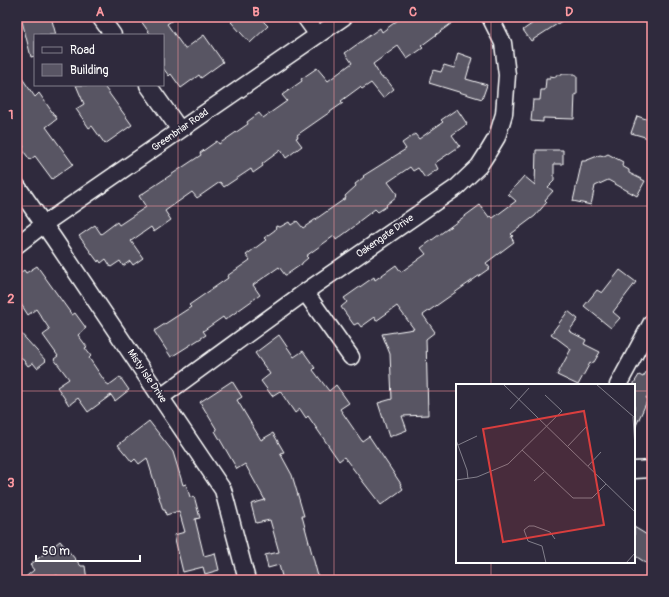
<svg xmlns="http://www.w3.org/2000/svg" width="669" height="597" font-family="Pangolin,sans-serif">
	<rect width="100%" height="100%" fill="#2f2a3d"/>
	<filter id="ink" filterUnits="userSpaceOnUse"><feTurbulence type="fractalNoise" baseFrequency=".025" numOctaves="2"/><feDisplacementMap in="SourceGraphic" scale="8" xChannelSelector="R" yChannelSelector="G"/><feConvolveMatrix kernelMatrix="1 2 1 2 8 2 1 2 1" color-interpolation-filters="sRGB"/></filter>
	<g filter="url(#ink)">
		<path fill="#595564" stroke="#fff" d="M21,17H51L56,35H35V56L31,57Z
			M138,17H177L167,24L185,49L204,35L223,62L201,78L199,75L181,88L171,74L169,76L163,68V35H151Z
			M237,17H259L268,26L250,43L231,22Z
			M402,17H460L421,46L423,48L407,59L398,46L373,64L381,77L387,80L394,89L383,98L371,83L362,89L360,87L341,101L343,103L297,135L298,137L296,138L302,146L286,158L281,150L262,164L263,166L253,173L251,169L224,187L220,182L197,198L192,192L165,211L171,220L154,232L151,227L131,241L143,258L133,265L130,261L123,266L120,261L111,267L106,259L101,263L99,260L98,262L79,236L95,225L101,234L117,222L119,225L146,207L139,196L201,155L200,153L217,141L219,144L248,124L247,122L259,113L263,118L287,101L282,95L302,81L301,79L317,68L328,81L352,63L345,53L380,28L382,32Z
			M530,17H568L531,41L523,30L533,23Z
			M458,53L472,58L466,79L487,85L482,99L429,83L433,70L441,72L444,65L454,68Z
			M17,71L35,97L39,93L57,119L46,127L73,164L52,179L35,156L30,160L22,149L24,147L17,137Z
			M562,74H575V76H577V95L575,94L574,119L543,118V122L531,121L533,100H540L541,90H545L546,79H550V76L556,77V75H562Z
			M76,85H103L132,125L105,144L92,126L89,128L76,109L84,104Z
			M457,109L467,124L452,135L460,146L435,163L438,169L425,178L418,168L413,171L410,167L388,182L397,194L396,195L397,196L386,205L387,206L378,212L375,209L358,222L359,223L336,240L334,236L306,256L308,258L302,263V264L286,275H285L279,267L253,285L260,295L225,320L223,317L203,331L206,335L171,357L154,331L191,307L189,305L228,278L227,276L250,260L246,255L266,240L264,238L275,230L276,226L280,227L289,222L291,225L297,221L303,228L346,198L345,196L356,186L355,184L364,177L363,176L406,149L402,143L415,134L419,139L443,122L441,120Z
			M637,116L652,121V139L631,133Z
			M536,150H563V164H554V181L548,187L553,191L545,200L547,202L535,216L511,234L513,236L511,237L514,242L486,263L490,268L423,315L435,332L426,339L428,415L402,416L407,430L389,437L378,403L392,399L390,354L382,334L414,329L397,306L376,321L375,317L361,327L358,323L354,325L341,307L347,302L344,298L374,277L375,280L396,265L401,272L426,254L421,248L480,205L489,217L491,216L493,218L516,201L508,194L524,176L535,185Z
			M608,154L623,162L622,166L629,170V173L645,181L637,196L608,180L595,186L591,205L573,201L582,161H585L600,155L604,156Z
			M37,266L72,315L75,313L86,328L78,335L87,347L85,348L91,356L89,358L106,383L109,385L120,377L129,390L115,401L111,395L88,412L78,398L69,405L57,387L69,379L54,359L58,356L43,335L50,330L36,309L28,315L17,298V275L24,270L26,273Z
			M620,270L636,282L613,312L620,318L611,328L584,306L597,290L602,293Z
			M568,311L578,319L569,331L586,340L584,344L600,352L594,362H593L592,364L590,363L578,385L557,375L571,349L551,334Z
			M17,329L46,361L37,368L33,363L28,366L17,352Z
			M279,335L294,357L303,351L315,368L313,370L329,391L336,385L349,403L340,409L362,441L369,436L401,484H400L403,489L381,505L344,457L339,461L308,416L306,418L300,409L295,413L280,391L272,396L261,381L270,374L255,353Z
			M652,363V389L646,398L648,399L634,430V383L639,375L643,377Z
			M232,381L242,397L237,400L261,440L273,433L284,452L280,453L292,475L304,516H302L319,580H283L279,565L268,568L265,555L279,552L270,520L256,523L251,504L265,500L245,464L237,469L215,431L217,430L200,402Z
			M149,421L173,452L183,485L186,484L190,497L194,496L200,518L195,519L204,556L215,553L219,570L205,574L203,567L183,572L174,535L185,532L179,511L166,515L165,510H163L147,458L139,464L135,459L132,462L118,445Z
			M634,527L652,538V567L634,555Z
			M60,541L81,566H85L87,580H60L57,575L51,580H22L34,570L30,565Z"/>
		<g fill="none" stroke-linecap="round" stroke-linejoin="round">
			<defs>
				<path id="street" d="M100,17L113,35
					M305,17L318,35
					M148,85L180,130
					M17,186L54,239L223,490L247,580
					M17,245L44,224L344,17
					M305,292L351,357
					M618,385L652,322
					M161,397L305,292L457,187L479,166L488,152L497,137L504,114L507,75L503,43L490,17
					M634,470L652,469"/>
			</defs>
			<use href="#street" stroke="#fff" stroke-width="19"/>
			<use href="#street" stroke="#2f2a3d" stroke-width="16"/>
		</g>
	</g>
	<path fill="none" stroke="#ff9aa2" stroke-width="1" stroke-opacity="0.55" d="M178,17V580M334,17V580M491,17V385M17,206H652M17,391H457M634,391H652M491,562V580"/>
	<g text-anchor="middle" dominant-baseline="central" stroke-width="3.5" stroke-linejoin="round" paint-order="stroke">
		<g font-size="10" fill="#fff" stroke="#2f2a3d">
			<text transform="translate(180 130) rotate(-35)">Greenbriar Road</text>
			<text transform="translate(385 236) rotate(-35)">Oakengate Drive</text>
			<text transform="translate(147 376) rotate(56)">Misty Isle Drive</text>
		</g>
	</g>
	<g transform="translate(456 384)">
		<rect width="179" height="179" fill="#2f2a3d"/>
		<path fill="none" stroke="#827f8b" stroke-width="1" d="M47,0L179,128M140,0L179,34M54,25L73,4M177,33L179,64M0,56L11,86L12,95M2,61L21,52M112,62L130,43M66,66L117,114H136L150,100M132,82L145,68M0,96L21,93L52,80L106,27L89,11M78,97L88,88M90,179L86,162L72,157L68,146L73,142H78L94,148L99,155M170,179L179,169"/>
		<path fill="#da3e3e" fill-opacity="0.15" stroke="#da3e3e" stroke-width="2" d="M128,27L148,141L47,158L27,45Z"/>
		<rect width="179" height="179" fill="none" stroke="#fff" stroke-width="2"/>
	</g>
	<rect width="669" height="597" fill="none" stroke="#2f2a3d" stroke-width="44"/>
	<rect x="34" y="34" width="130" height="52" fill="#2f2a3d" stroke="#827f8b"/>
	<rect x="42" y="47" width="20" height="6" fill="#2f2a3d" stroke="#827f8b"/>
	<text x="70" y="54" font-size="12" fill="#ffffff">Road</text>
	<rect x="42" y="64" width="20" height="12" fill="#595564" stroke="#827f8b"/>
	<text x="70" y="74" font-size="12" fill="#ffffff">Building</text>
	<path d="M36 555v6h104v-6" fill="none" stroke="#ffffff" stroke-width="2"/>
	<text x="42" y="555" font-size="12" fill="#ffffff" stroke="#2f2a3d" stroke-width="3" paint-order="stroke">50 m</text>
	<rect x="22" y="22" width="625" height="553" fill="none" stroke="#ff9aa2" stroke-width="1.5"/>
	<g font-size="13" text-anchor="middle" font-weight="bold" fill="#ff9aa2">
		<text x="100" y="16">A</text>
		<text x="256" y="16">B</text>
		<text x="413" y="16">C</text>
		<text x="569" y="16">D</text>
		<text x="11" y="119">1</text>
		<text x="11" y="303">2</text>
		<text x="11" y="487">3</text>
	</g>
</svg>
